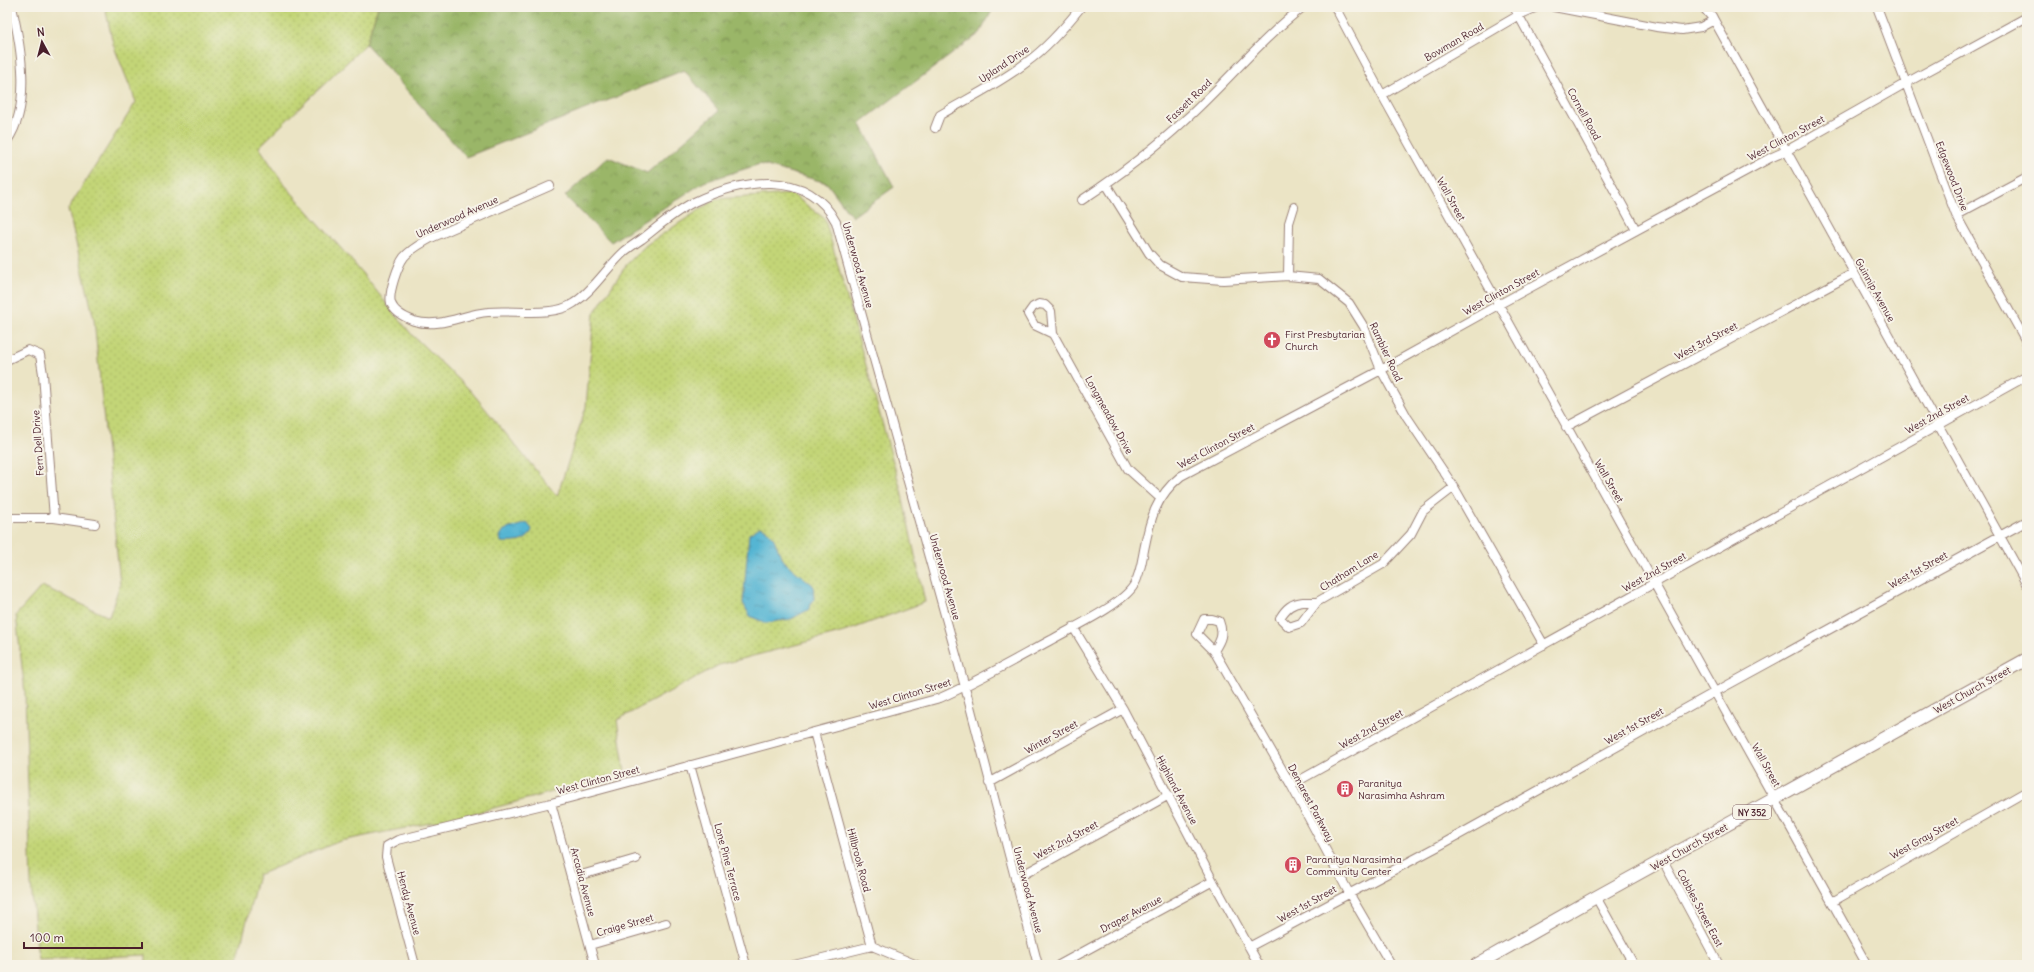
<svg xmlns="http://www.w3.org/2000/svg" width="2034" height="972" font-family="Delius,sans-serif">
	<defs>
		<pattern id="grass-dots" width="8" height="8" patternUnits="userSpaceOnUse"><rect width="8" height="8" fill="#c3d577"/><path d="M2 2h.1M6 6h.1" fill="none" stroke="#a9b667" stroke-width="1.8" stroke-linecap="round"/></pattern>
		<pattern id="forest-crowns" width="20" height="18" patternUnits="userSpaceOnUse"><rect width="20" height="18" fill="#9ab668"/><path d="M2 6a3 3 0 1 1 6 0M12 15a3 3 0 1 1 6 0" fill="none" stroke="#809356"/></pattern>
		<pattern id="water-ripples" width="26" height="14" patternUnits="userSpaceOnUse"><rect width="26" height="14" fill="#55b5d3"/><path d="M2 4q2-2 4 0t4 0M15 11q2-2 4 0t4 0" fill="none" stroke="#4893ab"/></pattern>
	</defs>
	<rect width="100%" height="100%" fill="#f7f3e8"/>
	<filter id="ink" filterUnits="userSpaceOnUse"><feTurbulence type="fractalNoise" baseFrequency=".025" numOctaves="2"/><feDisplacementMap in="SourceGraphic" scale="8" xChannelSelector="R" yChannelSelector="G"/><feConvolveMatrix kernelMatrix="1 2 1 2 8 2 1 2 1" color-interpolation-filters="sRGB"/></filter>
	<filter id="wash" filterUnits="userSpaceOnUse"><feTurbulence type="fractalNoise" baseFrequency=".012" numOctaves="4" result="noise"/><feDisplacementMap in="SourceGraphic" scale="16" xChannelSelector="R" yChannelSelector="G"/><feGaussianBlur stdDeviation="0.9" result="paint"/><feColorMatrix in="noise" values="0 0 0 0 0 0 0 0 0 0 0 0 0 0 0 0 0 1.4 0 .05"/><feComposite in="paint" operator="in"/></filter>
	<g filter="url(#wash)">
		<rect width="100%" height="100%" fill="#ebe4c5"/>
		<path fill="url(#grass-dots)" stroke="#867a51" d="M105,7H378L366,44L259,147L284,184L353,262L412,335L470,390L557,496L586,407L594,313L627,264L646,245L716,199L792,194L825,219L901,490L925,602L844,632L719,665L617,720L625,772L461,817L340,841L258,875L236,965H146V955L38,960L31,884L25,693L16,615L42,586L109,617L120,584L94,319L68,209L136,102L113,44Z"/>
		<path fill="url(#forest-crowns)" stroke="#726a4a" d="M378,7H994L980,33L860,123L894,187L852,217L827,183L760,164L704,182L611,242L565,196L608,157L647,173L719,111L684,70L466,157L366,44Z"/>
		<path fill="url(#water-ripples)" stroke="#506a7f" d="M527,523L532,529C529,543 513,543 501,542L500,536L504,530L510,528Z
			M760,527C778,532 775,552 786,563C794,571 805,578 813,585L814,599L808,610L791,619L765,623L750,616L743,603L749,534Z"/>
	</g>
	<g filter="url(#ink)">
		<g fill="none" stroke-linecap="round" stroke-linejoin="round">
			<defs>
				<path id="street" d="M1335,7L1382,95L1867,965
					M1514,7L1636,230
					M1554,7L1657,27L1682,30L1701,27L1714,20L1712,16
					M1703,7L1714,20L2027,585
					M1877,7L1956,215L2027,343
					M1382,95L1519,15L1537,7
					M935,128L940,115C969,98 1000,83 1027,62C1048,47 1065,27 1081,7
					M7,141C32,106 21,46 12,7
					M1106,184L1149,253L1160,265L1182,277L1223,280L1288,276L1319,279L1349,303L1364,327L1381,370L1407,417L1454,487L1544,645
					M550,186L431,238C421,244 412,248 404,257C398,265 388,293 391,303C394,312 406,318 414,321C440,329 463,314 488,312C513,309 553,318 574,303C594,290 607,267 625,251C630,247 636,243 642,239C659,226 674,212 694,202C741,180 807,167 836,222L965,687L1038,965
					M1082,200C1118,176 1153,150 1185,120C1226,83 1260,40 1303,7
					M1956,215L2027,177
					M1288,276L1289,223L1294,207
					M1039,304L1045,305L1051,311L1053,334L1034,325L1028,314L1033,307Z
					M1053,334L1128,469L1160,498
					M7,360L28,350L40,355L43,374L54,518
					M1566,427L1854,273
					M7,518H54L95,524
					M1303,602H1317L1301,623L1289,627L1280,618C1286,608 1292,603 1303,602Z
					M1317,602L1383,564L1411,534L1423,511L1454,487
					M1204,619H1212L1219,621C1224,634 1221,640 1214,651L1197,634Z
					M1073,627L1123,709L1213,881L1259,965
					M1214,651L1291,785L1349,893L1391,965
					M814,732L872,946L917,965
					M690,765L746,965
					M989,783L1123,709
					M1291,785L2027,376
					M551,803L595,965
					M1663,861L1719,965
					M571,878L636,859
					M1015,879L1169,795
					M1596,897L1634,965
					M1832,902L2027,791
					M590,945L666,923
					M1249,947L1437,847L1715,692L2027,521
					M415,965L386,857L387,846L398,840L551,803L940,698C978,681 1014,660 1051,640C1072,628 1122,605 1134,585C1140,575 1142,561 1144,550C1150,519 1156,496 1181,476L1381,370L1498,305L1770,158L1786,151L1906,83L2027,17
					M794,965L872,946
					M1059,965L1213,881"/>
				<path id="primary" d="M1476,965L1596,897L2027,659"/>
			</defs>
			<use href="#street" stroke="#9a8278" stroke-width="10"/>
			<use href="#primary" stroke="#9a8278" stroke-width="14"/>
			<use href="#street" stroke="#fff" stroke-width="8"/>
			<use href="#primary" stroke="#fff" stroke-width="12"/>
		</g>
	</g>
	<defs>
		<symbol id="church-disc" viewBox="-11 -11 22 22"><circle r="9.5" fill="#d1495b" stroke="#f7f3e8"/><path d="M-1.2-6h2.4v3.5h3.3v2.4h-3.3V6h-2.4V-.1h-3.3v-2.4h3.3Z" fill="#fff"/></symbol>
		<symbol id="building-disc" viewBox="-11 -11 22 22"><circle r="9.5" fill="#d1495b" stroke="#f7f3e8"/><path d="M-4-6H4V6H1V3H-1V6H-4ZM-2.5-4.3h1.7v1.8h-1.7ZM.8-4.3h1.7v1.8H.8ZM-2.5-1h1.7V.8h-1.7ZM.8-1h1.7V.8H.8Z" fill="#fff"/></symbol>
	</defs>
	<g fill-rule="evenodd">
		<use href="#church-disc" x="1262" y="330" width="20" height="20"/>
		<use href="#building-disc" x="1335" y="779" width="20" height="20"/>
		<use href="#building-disc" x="1283" y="855" width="20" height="20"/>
	</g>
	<g text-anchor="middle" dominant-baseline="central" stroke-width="4" stroke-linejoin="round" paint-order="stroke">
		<rect fill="#f7f3e8" stroke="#7e5f64" stroke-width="1" x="1733" y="805" width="38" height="14" rx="3"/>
		<g font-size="9" font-weight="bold" fill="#4a1f2b">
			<text x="1752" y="812">NY 352</text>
		</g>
		<g font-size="10" fill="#4a1f2b" stroke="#f7f3e8">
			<text transform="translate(1454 42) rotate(-30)">Bowman Road</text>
			<text transform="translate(1004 64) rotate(-34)">Upland Drive</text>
			<text transform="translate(1189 101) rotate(-44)">Fassett Road</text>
			<text transform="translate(1584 114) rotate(61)">Cornell Road</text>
			<text transform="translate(1786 138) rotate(-28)">West Clinton Street</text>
			<text transform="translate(1952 176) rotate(69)">Edgewood Drive</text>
			<text transform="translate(1451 199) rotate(61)">Wall Street</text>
			<text transform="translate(457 217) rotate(-24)">Underwood Avenue</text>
			<text transform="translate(858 265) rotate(74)">Underwood Avenue</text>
			<text transform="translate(1875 290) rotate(61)">Guinnip Avenue</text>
			<text transform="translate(1501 292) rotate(-29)">West Clinton Street</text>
			<text transform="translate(1706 341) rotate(-28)">West 3rd Street</text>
			<text transform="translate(1386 352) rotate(65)">Rambler Road</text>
			<text transform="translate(1937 414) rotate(-29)">West 2nd Street</text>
			<text transform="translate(1109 415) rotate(61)">Longmeadow Drive</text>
			<text transform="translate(38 443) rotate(-94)">Fern Dell Drive</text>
			<text transform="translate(1216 446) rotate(-28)">West Clinton Street</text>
			<text transform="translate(1609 481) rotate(60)">Wall Street</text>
			<text transform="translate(1918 570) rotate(-29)">West 1st Street</text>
			<text transform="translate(1349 571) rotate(-32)">Chatham Lane</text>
			<text transform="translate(1654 572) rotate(-29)">West 2nd Street</text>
			<text transform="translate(945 577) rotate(74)">Underwood Avenue</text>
			<text transform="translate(1972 690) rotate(-29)">West Church Street</text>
			<text transform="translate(910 694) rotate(-17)">West Clinton Street</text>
			<text transform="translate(1634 726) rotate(-29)">West 1st Street</text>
			<text transform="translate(1371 729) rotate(-29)">West 2nd Street</text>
			<text transform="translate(1051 737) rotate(-29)">Winter Street</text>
			<text transform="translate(1766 765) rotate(61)">Wall Street</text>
			<text transform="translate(598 780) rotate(-15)">West Clinton Street</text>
			<text transform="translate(1177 790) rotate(62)">Highland Avenue</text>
			<text transform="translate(1311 803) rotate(62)">Demarest Parkway</text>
			<text transform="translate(1924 838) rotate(-29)">West Gray Street</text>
			<text transform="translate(1066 840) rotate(-28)">West 2nd Street</text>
			<text transform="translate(1689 847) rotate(-29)">West Church Street</text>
			<text transform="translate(859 860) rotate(75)">Hillbrook Road</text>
			<text transform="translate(728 862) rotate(75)">Lone Pine Terrace</text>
			<text transform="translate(583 882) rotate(75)">Arcadia Avenue</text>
			<text transform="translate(1028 890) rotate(75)">Underwood Avenue</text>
			<text transform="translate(409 903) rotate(75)">Hendy Avenue</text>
			<text transform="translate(1307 904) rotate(-29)">West 1st Street</text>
			<text transform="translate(1700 908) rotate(62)">Cobbles Street East</text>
			<text transform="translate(1131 914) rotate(-28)">Draper Avenue</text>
			<text transform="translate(625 925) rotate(-16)">Craige Street</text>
		</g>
		<g font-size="10" fill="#4a1f2b" stroke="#f7f3e8" text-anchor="start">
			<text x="1285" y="334">First Presbytarian<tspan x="1285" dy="12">Church</tspan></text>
			<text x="1358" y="783">Paranitya<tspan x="1358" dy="12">Narasimha Ashram</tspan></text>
			<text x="1306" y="859">Paranitya Narasimha<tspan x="1306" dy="12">Community Center</tspan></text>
		</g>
	</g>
	<rect width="2034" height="972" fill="none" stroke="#f7f3e8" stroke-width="24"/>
	<g transform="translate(42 42) rotate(353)" stroke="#f7f3e8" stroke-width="3" paint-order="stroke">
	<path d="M0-3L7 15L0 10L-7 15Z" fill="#4a1f2b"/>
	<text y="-6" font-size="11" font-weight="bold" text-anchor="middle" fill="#4a1f2b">N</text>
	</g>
	<path d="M24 942v6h118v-6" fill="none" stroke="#4a1f2b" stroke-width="2"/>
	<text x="30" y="942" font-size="12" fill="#4a1f2b" stroke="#f7f3e8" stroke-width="3" paint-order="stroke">100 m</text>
</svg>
